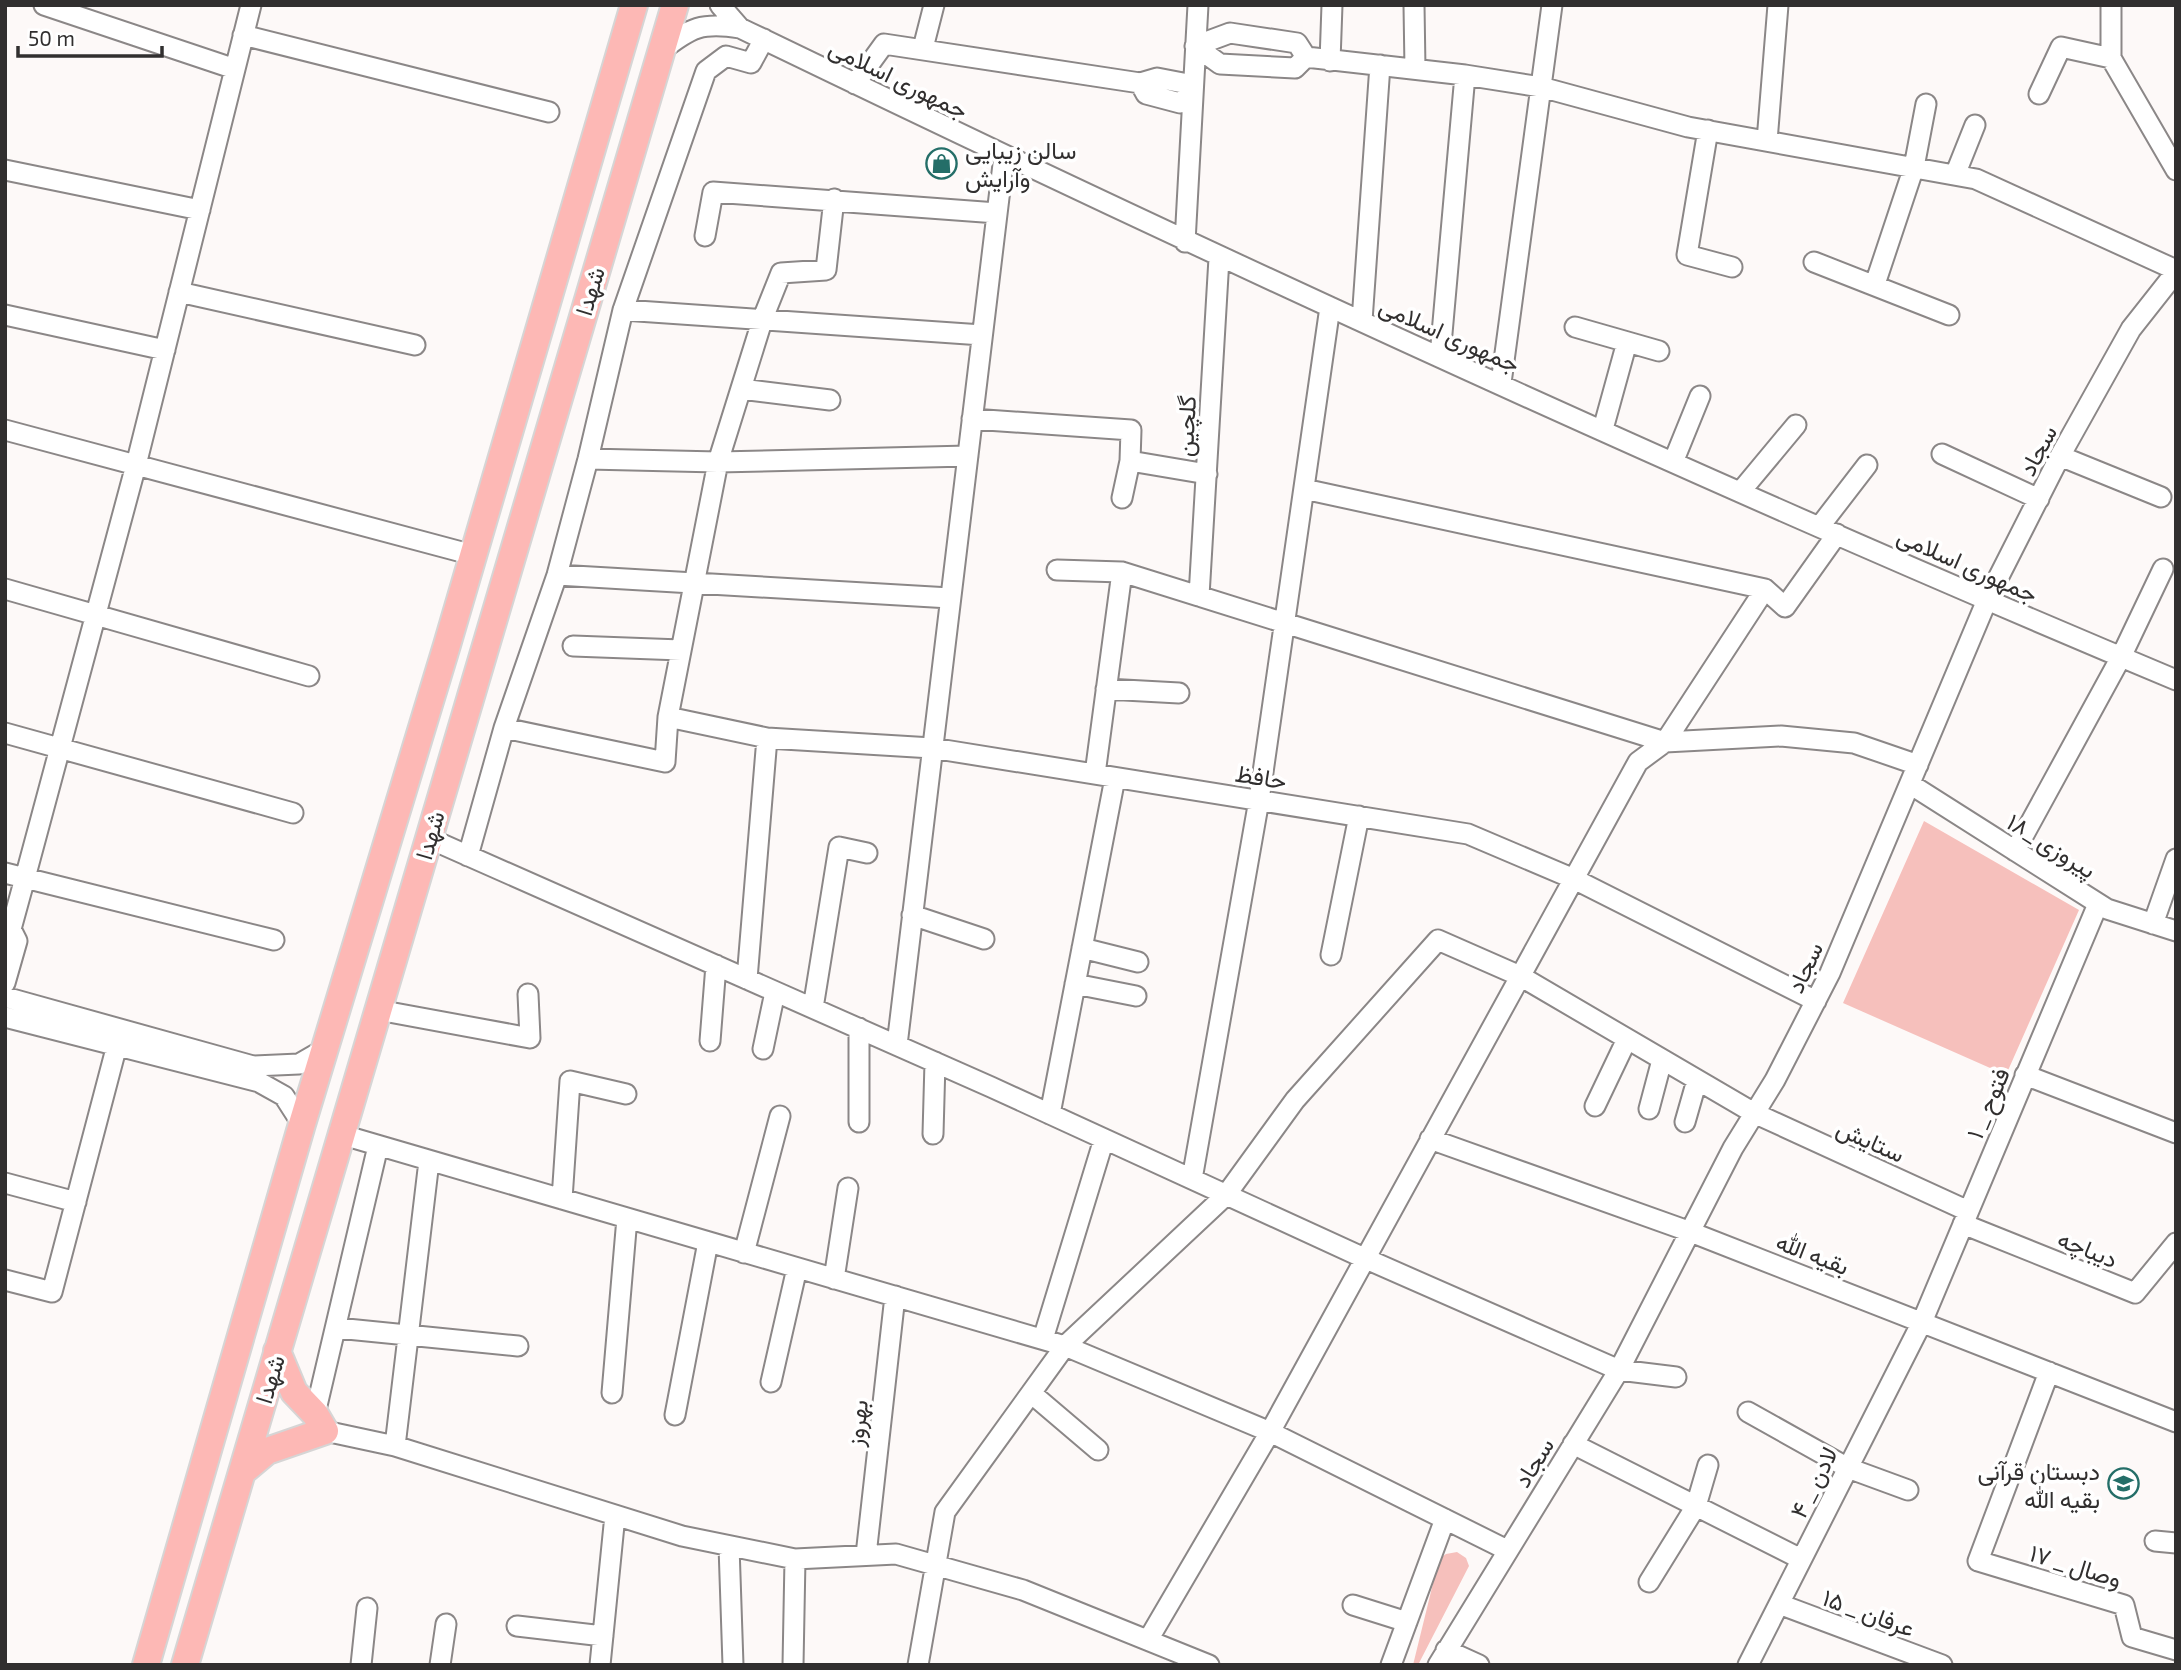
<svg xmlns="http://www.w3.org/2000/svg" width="2181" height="1670" font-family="'Exo 2',Vazirmatn,sans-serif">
	<rect width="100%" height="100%" fill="#fdf9f8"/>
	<path fill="#f6c0bc" d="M1924,821L2079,910L2006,1075L1843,1003Z
		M1457,1552L1466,1558L1469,1566L1418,1665H1413L1439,1559L1446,1554Z"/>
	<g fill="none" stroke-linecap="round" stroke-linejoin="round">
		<defs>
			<path id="minor" d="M44,5L235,69
				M720,5L740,28C1213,257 1691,477 2176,680
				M1414,5L1415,69
				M2111,5V58L2176,170
				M1230,33L1297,43L1306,57L1295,68L1220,64L1195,46Z
				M243,35L549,112
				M923,48L934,5
				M661,51C691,27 702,22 740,28
				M1306,57L1465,75L1541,87L1688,127L1976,179L2176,270
				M1330,61L1332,5
				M1157,78L1183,83L1192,92L1180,103L1146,94L1140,83Z
				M855,84L884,44L1140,83
				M2039,94L2061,47L2111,58
				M1708,130L1687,255L1732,267
				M1767,141L1778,5
				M5,170L200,210
				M1955,175L1975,125
				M705,236L713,192L997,213
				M1185,242L1198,5
				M1814,262L1949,315
				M1875,284L1914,167L1926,104
				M179,292L415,345
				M623,310L982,335
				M5,315L165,350
				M1362,321L1380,65
				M1575,327L1659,351
				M1440,356L1465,75
				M1501,383L1552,5
				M741,389L830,400
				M972,419L1131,430L1130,461L1207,474
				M1603,429L1627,342
				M5,430L473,555
				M1942,454L2039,499
				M2060,456L2161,497
				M588,459L718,462L968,456
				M1674,460L1700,396
				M1741,491L1796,425
				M1122,498L1130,461
				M1820,526L1867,465
				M1057,570L1122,572L1665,742L1765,589L1304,489
				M557,575L950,598
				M5,589L309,676
				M1765,589L1785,607L1837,534
				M1199,596L1219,258
				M573,646L681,650
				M1106,689L1179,693
				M668,717L767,738L932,748L1468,834L1574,879L1816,1001
				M504,728L665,762L668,717L718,462L763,318L781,273L826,270L834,199
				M5,733L293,813
				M1095,774L1122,572
				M1910,784L2107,909L2176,931
				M428,838L991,1087L1364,1258L1619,1370L1676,1377
				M2015,851L2121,657L2163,569
				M468,856L504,728L557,575L588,459L623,310L706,71L726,56L751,63L764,39
				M5,873L274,940
				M912,915L984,939
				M2153,924L2176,859
				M5,936L11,929L25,878L136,465L251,5
				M1082,948L1138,962
				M1331,955L1359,816
				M747,979L767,738
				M5,983L17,941L11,929
				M1075,984L1136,996
				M5,997L253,1066L299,1064L325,1049
				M813,1008L839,847L867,853
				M378,1010L530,1038L528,994
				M5,1017L259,1082L284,1096L302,1124
				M859,1028V1122
				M710,1041L716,965
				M897,1045L1004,156
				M763,1049L775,992
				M2025,1075L2176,1133
				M1595,1106L1627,1039
				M1649,1109L1662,1060
				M1050,1114L1115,778
				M1685,1122L1697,1080
				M933,1134L935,1062
				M343,1135L1065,1346L1270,1432L1638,762L1665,742L1781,736L1854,743L1918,765
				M1430,1139L1688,1231L2176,1422
				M1192,1179L1259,800L1330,307
				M5,1183L76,1202
				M562,1199L570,1081L626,1094
				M1963,1224L2135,1293L2176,1243
				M744,1253L780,1116
				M834,1279L848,1188
				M5,1280L52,1292L117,1045
				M337,1328L518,1346
				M1043,1339L1104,1139
				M2049,1372L1978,1561L2124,1605L2132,1637L2176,1650
				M771,1382L797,1268
				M612,1393L627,1218
				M1031,1393L1098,1450
				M1748,1412L1848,1468L1908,1490
				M315,1414L378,1146
				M675,1415L708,1242
				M325,1431L395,1446L682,1536L795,1559L896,1554L1023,1590L1209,1665
				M1573,1444L1801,1559
				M395,1446L429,1161
				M2155,1541L2176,1543
				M729,1546L733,1665
				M866,1555L895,1296
				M1649,1582L1696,1506L1708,1465
				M1779,1604L1942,1665
				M1353,1605L1407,1622
				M517,1626L603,1636
				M1148,1640L1270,1432L1507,1550
				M1446,1650L1479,1665
				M361,1665L367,1608
				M440,1665L446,1624
				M600,1665L615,1515
				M793,1665L795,1559
				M918,1665L945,1512L1065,1346L1226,1195L1295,1100L1438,940L1520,976L1754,1113L1968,1211
				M1391,1665L1445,1519
				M1438,1665L1619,1370L1733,1148L1775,1080L1830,973L1987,600L2060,456L2131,329L2176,272
				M1748,1665L1922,1322L2098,904"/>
			<path id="major" d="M242,1472L267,1451L325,1431L315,1414L294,1392L277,1351
				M146,1665L302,1124L447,645L634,5
				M185,1665L675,5"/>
		</defs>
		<use href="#minor" stroke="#8b8787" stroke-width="23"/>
		<use href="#major" stroke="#d6d5d5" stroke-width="30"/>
		<use href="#minor" stroke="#fff" stroke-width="19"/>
		<use href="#major" stroke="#fdb8b5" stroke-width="26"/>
	</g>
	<defs>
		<symbol id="shop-ring" viewBox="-11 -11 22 22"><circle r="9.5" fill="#fff" stroke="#246e68" stroke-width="1.5"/><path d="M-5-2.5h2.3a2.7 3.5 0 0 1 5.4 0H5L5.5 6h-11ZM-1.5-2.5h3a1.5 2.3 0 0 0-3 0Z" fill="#246e68"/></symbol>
		<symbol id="school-ring" viewBox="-11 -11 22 22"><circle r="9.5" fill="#fff" stroke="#246e68" stroke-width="1.5"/><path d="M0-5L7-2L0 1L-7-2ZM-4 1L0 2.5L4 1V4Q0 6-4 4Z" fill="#246e68"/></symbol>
	</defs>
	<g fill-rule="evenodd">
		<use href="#shop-ring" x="924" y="146" width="35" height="35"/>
		<use href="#school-ring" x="2106" y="1466" width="35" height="35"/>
	</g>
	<g text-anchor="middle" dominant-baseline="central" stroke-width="7" stroke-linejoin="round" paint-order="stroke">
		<g font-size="24" fill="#312f2f" stroke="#fff">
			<text transform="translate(899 78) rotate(26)">جمهوری اسلامی</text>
			<text transform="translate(589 291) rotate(-73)">شهدا</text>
			<text transform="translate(1450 334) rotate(24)">جمهوری اسلامی</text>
			<text transform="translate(1185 426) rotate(-87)">گلچین</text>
			<text transform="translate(2037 450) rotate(-62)">سجاد</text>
			<text transform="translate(1968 564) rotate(24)">جمهوری اسلامی</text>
			<text transform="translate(1261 776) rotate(9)">حافظ</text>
			<text transform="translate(429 835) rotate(-74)">شهدا</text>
			<text transform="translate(2052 845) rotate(32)">پیروزی _۱۸</text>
			<text transform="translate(1804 967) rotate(-65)">سجاد</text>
			<text transform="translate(1987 1103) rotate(-67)">فتوح _ ۱</text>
			<text transform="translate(1871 1140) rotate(24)">ستایش</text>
			<text transform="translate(2088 1248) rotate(22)">دیباچه</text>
			<text transform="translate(1813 1253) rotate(21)">بقیه الله</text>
			<text transform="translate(269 1379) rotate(-73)">شهدا</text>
			<text transform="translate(856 1423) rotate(-84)">بهروز</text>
			<text transform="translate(1533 1462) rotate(-58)">سجاد</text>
			<text transform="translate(1813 1482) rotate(-63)">لادن _ ۴</text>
			<text transform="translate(2076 1565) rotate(17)">وصال _ ۱۷</text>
			<text transform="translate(1869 1612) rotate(20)">عرفان _ ۱۵</text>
		</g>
		<g font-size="24" fill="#312f2f" stroke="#fff" text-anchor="start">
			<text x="965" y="149">سالن زیبایی<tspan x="965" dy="28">وآرایش</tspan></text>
			<text x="2100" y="1470" text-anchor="end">دبستان قرآنی<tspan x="2100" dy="28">بقیه الله</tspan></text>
		</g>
	</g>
	<rect width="2181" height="1670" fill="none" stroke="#312f2f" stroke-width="14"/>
	<path d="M18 46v10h144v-10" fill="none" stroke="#312f2f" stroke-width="3.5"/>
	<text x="28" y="46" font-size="21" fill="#312f2f" stroke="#ffffff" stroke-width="5" paint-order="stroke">50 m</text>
</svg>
